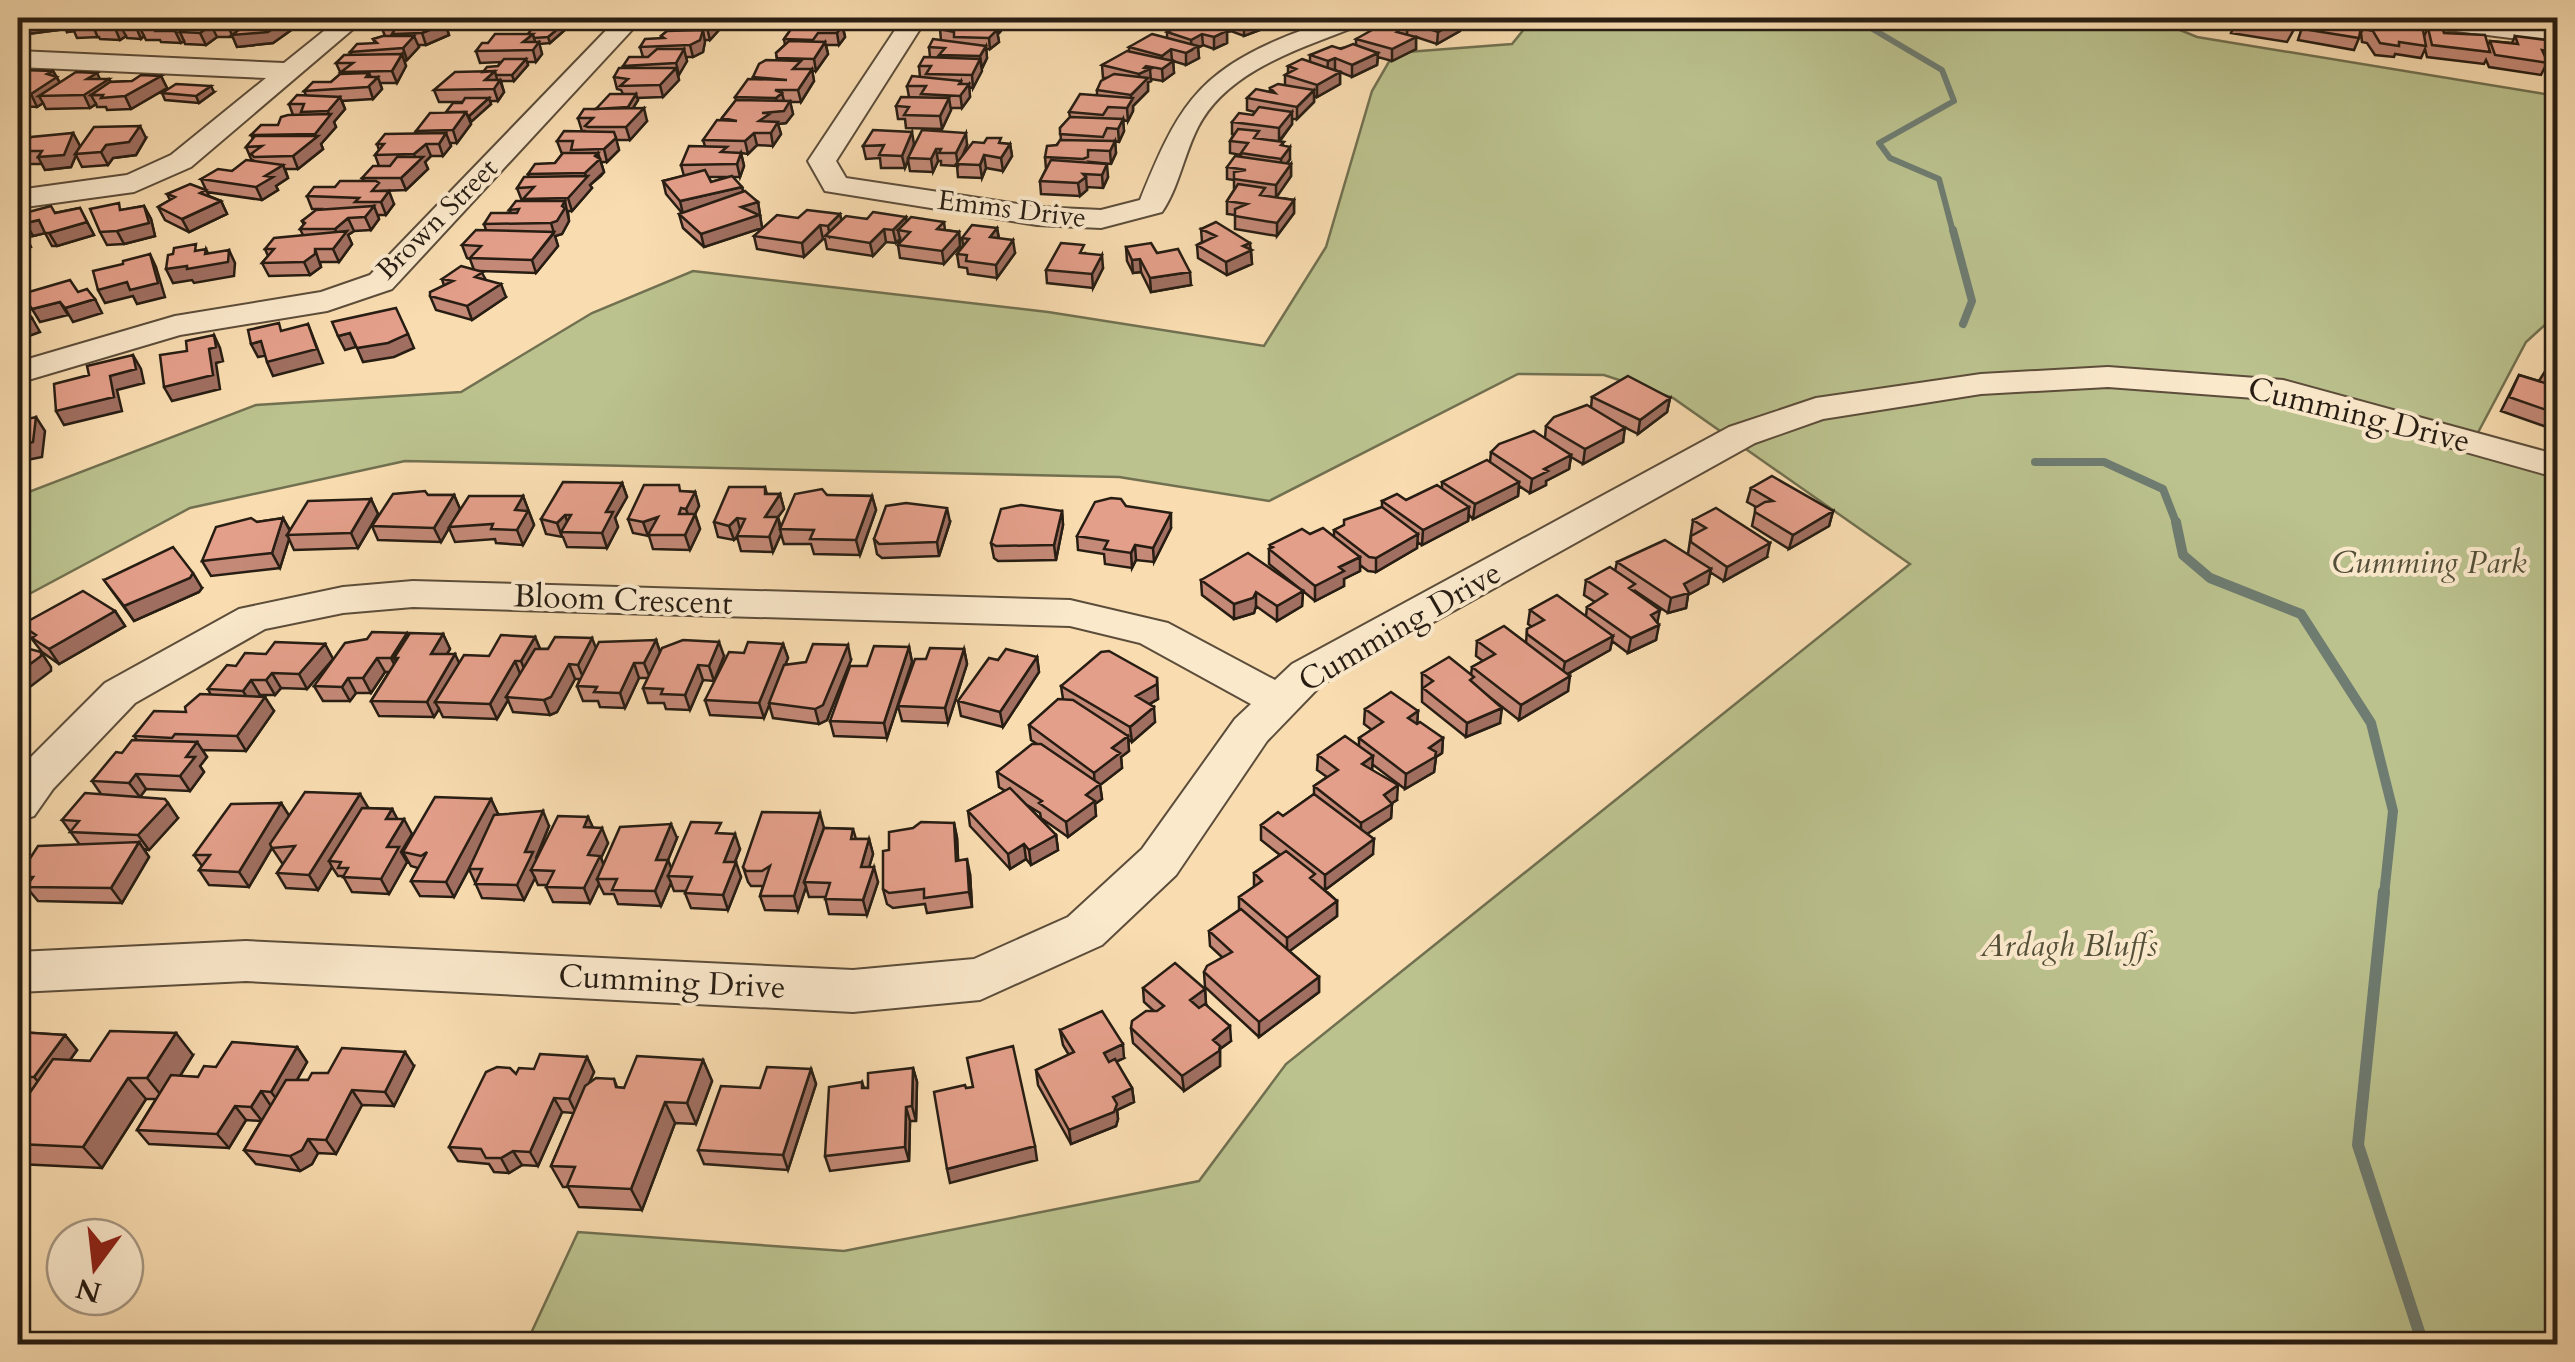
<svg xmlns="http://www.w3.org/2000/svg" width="2575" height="1362" font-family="Cardo,serif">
	<rect width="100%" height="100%" fill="#f9ddb1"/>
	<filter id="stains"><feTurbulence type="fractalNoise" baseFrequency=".002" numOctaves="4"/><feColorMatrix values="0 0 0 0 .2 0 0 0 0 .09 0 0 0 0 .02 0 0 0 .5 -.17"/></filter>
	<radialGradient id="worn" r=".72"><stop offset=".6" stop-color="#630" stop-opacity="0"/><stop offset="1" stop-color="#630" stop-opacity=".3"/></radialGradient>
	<path fill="#bbc28e" stroke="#717050" stroke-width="2.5" d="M1533,18H2151L2197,37L2557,96V314L2526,342L2473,442L2557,468V1344H526L578,1232L844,1251L1199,1181L1286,1064L1910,564L1673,398L1604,375L1518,374L1269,501L1119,477L405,461L190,508L18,600V496L256,405L461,392L592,313L693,271L1048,312L1264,346L1326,247L1372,91L1394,53L1512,44Z"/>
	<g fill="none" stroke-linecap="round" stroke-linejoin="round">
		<path stroke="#6e7c71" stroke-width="6" d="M1854,18L1942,70L1954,101L1879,143L1890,158L1939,179L1953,232"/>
		<path stroke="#6e7c71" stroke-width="8" d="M1953,230L1972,301L1963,324
			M2035,462H2104L2163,489L2177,525"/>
		<path stroke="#6e7c71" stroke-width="10" d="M2176,522L2183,555L2210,578L2301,614L2371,723L2393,811L2384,895"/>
		<path stroke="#6e7c71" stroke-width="12" d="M2384,892L2358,1145L2423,1344"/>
		<defs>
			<path id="minor" d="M340,18H366L191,167L134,192L18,208V190L127,175L171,155L266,78L18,67V51L284,63Z
				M618,18H643L392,289L327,311L180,335L18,383V362L175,316L321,292L370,275Z
				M903,18H927L836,161L846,178L1037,207L1101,210L1140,200C1176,112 1194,74 1287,36C1315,25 1338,16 1368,18L1365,23C1307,47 1229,67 1198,127C1184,154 1179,187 1162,212L1101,228L1037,225L825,191L808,161Z
				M2397,18H2463L2558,29V44L2409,25Z
				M2108,367L2283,380L2558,455V478L2281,400L2108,387L1981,394L1823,419L1755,443L1322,684L1267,741L1176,875L1102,945L980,1000L853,1012L246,981L18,992V952L246,941L853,970L974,959L1068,917L1142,849L1235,719L1251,704L1140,643L1070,626L413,607L343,613L265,629L135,703L53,789L34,816L18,821V770L105,683L239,609L343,587L413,581L1070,600L1168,623L1275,680L1292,664L1729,427L1816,398L1981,374Z"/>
		</defs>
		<use href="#minor" stroke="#5c4d3a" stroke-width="4"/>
		<use href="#minor" fill="#fbe9cc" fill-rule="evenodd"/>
	</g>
	<path fill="#c48977" stroke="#271d13" stroke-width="2.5" fill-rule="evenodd" d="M18,18H250L252,20L304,21L273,43L237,47L233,37H217L206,45L185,44L184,41L181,43L161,42L160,40H146L144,36L141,39L127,38L126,36L120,40L100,39L99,37L77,38L74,31L67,32L66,29L19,35Z
		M390,18H448L443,23H445L449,35L426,45H418L419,47L407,60L404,61L406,66L397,83H380L382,89L373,99L342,101L345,109L334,122L336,127L321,144L323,149L298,169H285L288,178L276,186L278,190L262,200L207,192L201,179L232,171L254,161L251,159L246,147L253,139L251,135L278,125L293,115L289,104L306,95L304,91L331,82L341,74L336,63L351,54L350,52L375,43L373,39L385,36L381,26Z
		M551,18H577L572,25H566L567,28L550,43L539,44L542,54L536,62H527L528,65L514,81H501L504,92L498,101H490L491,104L470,122L471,124L457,143H450L451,146L443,156H431L425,162L428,169L406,190L382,191L394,204L386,215H378L379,219L371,230L354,231L348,235L352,244L339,262H320L321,267L310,275L269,276L262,263L268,256L265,249L303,235L300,229L304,225L302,221L320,209H312L307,196L335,187L364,181L362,178L379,166L375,155L379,150L377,144L417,134L416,131L463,102H439L434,90L498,66L501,62L480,63L476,51L488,43L528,34L551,22Z
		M665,18L719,30L710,40H705L703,52L693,57H686L687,61L678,75L679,80L663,97L637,98L638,100L633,108L647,121L630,140H616L619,150L607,162H601L604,172L601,176L590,185L592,188L572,211H568L569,221L562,234L555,236L558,246L536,273L481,271L486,280L506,297L472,320L436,310L430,296L444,286L442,279L474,270L470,259L467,258L462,245L486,230L484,224L511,213L509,210L522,201L517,188L529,177L528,174L555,163L562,154L557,141L586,131H582L578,118L623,94L621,90L617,89L614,77L624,68L623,66L643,57L640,47L662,38L661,36L666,32L663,22Z
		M796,18H855V19L850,27H843L845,37L839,45H826L828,54L816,71H812L814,81L801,102H790L793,114L786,123L778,124L781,134L773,146L757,145L748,154L741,153L744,166L740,177H732L742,187L743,192L758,202L762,228L704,247L683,228L679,214L682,213L666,194L663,181L684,176L681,165L705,146L703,140L723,120L722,118L736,100L735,97L754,79L753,77L777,60L776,53L785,45L784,39L794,25L793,22ZM709,177H729L711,182Z
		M950,18H1007V23L1000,32H997L999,42L990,49H986L987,58L973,88L969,87L970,97L962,108H951V110L942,129L906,128L905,119H898L896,106L909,97L907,86L920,77L919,66L930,57L929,47L941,40L940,29L951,21Z
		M1196,18H1290L1276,23L1266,19L1259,22L1260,30L1244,36L1231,31L1227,32V43L1214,49L1203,45L1198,48L1199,58L1186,65L1173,61L1174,73L1163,81L1151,79V81L1148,82V91L1133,106V111L1128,121L1123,120L1124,131L1119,142L1115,141L1116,153L1111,164L1090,162L1108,177L1103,188L1087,187V190L1080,196L1041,194L1040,181L1046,169L1045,157L1061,140L1060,128L1070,117L1069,112L1097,96V90L1106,78H1103L1102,65L1129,51V47L1167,38V32L1196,21Z
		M1408,18H1498L1473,24L1461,20L1460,31L1437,44L1416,37V49L1392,61L1378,57L1377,65L1352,77L1335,70L1340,72V84L1317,97L1314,96V102L1297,119H1292V124L1280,141L1284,146L1290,159L1287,163L1291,164V176L1276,197L1294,200V213L1277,236L1235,229V215L1227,214V201L1234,190V180L1227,179V167L1241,156V155L1230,153V141L1234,134H1232V122L1253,115L1255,112L1247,110V98L1270,92V88L1285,85V75L1288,73V66L1310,61V55L1356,45V39L1407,26V34Z
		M2177,18H2227L2219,25Z
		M2305,18L2341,20L2359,38L2354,50L2298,40Z
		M2236,21L2297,24L2287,42L2231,33Z
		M2366,21L2424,36L2428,28L2488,45L2490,41L2512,43L2515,36L2549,46H2558V73L2552,72L2547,63L2541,75L2489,67L2486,60L2484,64L2427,57L2425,49L2421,58L2395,54L2394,57L2375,55L2367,43L2362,42L2361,33Z
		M53,71L60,83L109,79L111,82L132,81L161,76L167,88L131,109L107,110L106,107H97L96,104L90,108L46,109L43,103L37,107L18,106V73Z
		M214,92L199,103L165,100L162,93Z
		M73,133L80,146L77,151L146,138L136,155L113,158L108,165L82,167L76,155L71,167L45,170L42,164H28L25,158L19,165H18V136L28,141Z
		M1002,143L1010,144L1012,156L1003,171L986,168L982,178L958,177L957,166L941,165V161H938L933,172L910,171L908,160L905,168H881L880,158L866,159L863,146L914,144L967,145L962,156Z
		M206,190L209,196L221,201L227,214L189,232L165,220L158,207L170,200L167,194Z
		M144,206L151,219L155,236L124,244L107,245L100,232L122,210Z
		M80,208L94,235L57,246H52L45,233L33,236L55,213Z
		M840,214L841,220L906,217V222H944L945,230L959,232L960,246L944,264L900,258L898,245L900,242V239L896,243L886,242L873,256L827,249L825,239H823L804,257L757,249L754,236L798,218Z
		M997,228L999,238L1015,253L997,278L968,274L967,268L959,267L957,254L963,246L962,238Z
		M1201,229L1251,250L1252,264L1227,275L1198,258L1197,245L1202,242Z
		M1126,247L1157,253L1191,285L1151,292L1141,272L1133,273L1127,261Z
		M1085,253L1103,268L1093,288L1047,283L1046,270Z
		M2558,359V431L2501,411L2519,375L2539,381L2547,368Z
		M1592,397L1670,398L1667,412L1638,434L1624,427L1623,442L1583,464L1571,457L1569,469L1546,481V485L1530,493L1519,486L1518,496L1473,519L1469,515L1468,521L1422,545L1417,542V548L1376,572L1368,571L1360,565V571L1344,579V586L1315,601L1303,591L1302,606L1277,621L1256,606L1254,613L1234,619L1202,595L1201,580L1300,589L1269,564V549H1270V545L1310,534L1334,536V530L1382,507V501L1406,500L1442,488V482L1490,462L1491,452L1545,438L1546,426L1591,408Z
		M622,483L627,497L615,518L618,527L607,548L567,547L563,537L546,534L541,519Z
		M765,487L767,494H780L784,509L778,517L781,527L827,495L872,496L876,510L860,555L814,554L811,544H784L781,534L773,552L741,551L737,537L734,540L718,537L714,522Z
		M1751,488L1833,511L1829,526L1789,549L1752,526L1756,507L1747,502Z
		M681,491L695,492L699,506L695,514L700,529L690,550L653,549L649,536L633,533L628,519Z
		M428,495H454L460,509L523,496L534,525L523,545L496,543L495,539L455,542L449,528L441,542L378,540L372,526Z
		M371,499L378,514L358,548L294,550L289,539L280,568L211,576L202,561L257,522L283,518L290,530Z
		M1126,506L1171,528L1154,562L1136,560L1132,568L1105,564L1104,554L1078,550L1077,536Z
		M1062,511L1063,525L1056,560L998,561L994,558L991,543Z
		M1693,520L1767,557L1724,581L1710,572L1708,584L1688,595L1686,608L1668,613L1634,590L1658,623L1656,640L1628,653L1612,641L1610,650L1568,674V691L1519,720L1483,692L1500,723L1466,737L1422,702V673L1471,675L1472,667L1483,661L1476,656L1477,641L1526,643L1527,629L1532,627L1528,624L1530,610L1586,616L1587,607L1595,602L1584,595L1586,580L1615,571L1617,562L1688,554Z
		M950,522L939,556L882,558L877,554L874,539Z
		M104,580L202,588L199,592L134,621Z
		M115,611L125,626L59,664L42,652L21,625Z
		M407,633L408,636L443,634L450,649L447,654L459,663L489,656L535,637L540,649L596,648L656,640L660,652L724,656L714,681L703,680L690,710L666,709L664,703H648L643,688L648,678H639L625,708L600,707L598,701H583L577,686L580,679H575L557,712L550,715L513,712L508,700L497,719L443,717L439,709L434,717L379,716L371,701L389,672H385L371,693H356L350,701H323L314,686Z
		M325,644L333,659L307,689L281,688L275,695H260L259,696L274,711L246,751L202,750L207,757L200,766L204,772L190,791L146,789L140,797L178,818L149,850L144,849L149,857L122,903L38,901L18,877L80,845L62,820L101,794L92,781L137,740L134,736L186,712L211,695L208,689L236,666L266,654Z
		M783,644L788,658L785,665L851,660L827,720L819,724L773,718L769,704L764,718L710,715L705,700L744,653Z
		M909,647L912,662L887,738L834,736L830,721L867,666Z
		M964,649L967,664L948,723L902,721L898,706L926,659Z
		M1037,657L1039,672L1003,727L961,716L958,701L998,660Z
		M1157,678L1158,699L1150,704L1155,722L1132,742L1128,739L1129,751L1121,757L1122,768L1100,785L1102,799L1095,804L1096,816L1068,837L1041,818L1040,813L1027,805L1056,835L1058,850L1031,865L1026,859L1010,869L970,826L968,811L1005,791L999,787L997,772L1037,744L1031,740L1029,725L1063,699L1061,686Z
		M1365,709L1418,711L1417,724L1443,738L1442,753L1436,757L1434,772L1405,789L1372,764V770L1397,800L1392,803L1391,818L1367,834L1373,854L1325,890L1337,901V916L1289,951L1319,977V992L1259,1037L1205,987L1204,972L1223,958L1210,946L1209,931L1239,910V897L1254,887V873L1280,855L1261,840V825L1283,816L1314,794V786L1327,777L1317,770L1318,755L1359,746V738L1372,730L1364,724Z
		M491,799L498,814L549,826L536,859L588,817L593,828L608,843L601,858L604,865L677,838L668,860L671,868L724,834L740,849L735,862L741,877L728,910L691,908L685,893L686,891H674L671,883L661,906L618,904L614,894H604L599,884L590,903L553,902L546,887L547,885H538L535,878L524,900L482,898L469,869L454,897L420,896L411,881L418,868L411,866L403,852Z
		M281,803L289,816L368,808L392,809L397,819L412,834L401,852L407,862L389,894L352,892L343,876H338L332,867L318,890L286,888L277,873L284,863H282L272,848L249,887L209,885L199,870L202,866L194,855Z
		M954,823L957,838L958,861L970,874L972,907L927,913L925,904L893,908L887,904L883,889L889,850Z
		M824,828L853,829L856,839H869L873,854L869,867L878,882L867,915L829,914L825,897H809L806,887L798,911L765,910L760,896L763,886H751L748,882L743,867Z
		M1143,988L1205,989L1206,1004L1231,1041L1220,1049V1066L1184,1091L1133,1043L1131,1028L1154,1011L1144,1002Z
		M1060,1030L1124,1058L1116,1062L1132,1088L1134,1102L1117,1110L1118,1119L1116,1126L1071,1144L1038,1085L1036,1070L1069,1055L1063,1045Z
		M18,1032L65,1035L77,1050L70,1060L90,1061L193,1055L180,1076L198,1077L216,1067L297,1047L307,1062L297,1080H308L328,1073L414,1066L394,1106L362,1105L336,1154L318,1153L312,1164L300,1171L256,1164L244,1150L261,1121L246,1120L229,1148L149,1144L137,1130L156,1099H146L102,1168L18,1164Z
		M587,1057L594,1072L589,1083L614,1079L617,1087L624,1088L703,1060L712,1081L696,1124L675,1123L642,1210L579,1207L568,1187H563L551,1166L574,1113L562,1112L538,1166L522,1165L509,1173L494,1172L489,1164L458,1161L449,1147L516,1074Z
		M913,1068L917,1082L916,1121H910L909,1161L830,1171L825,1156L862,1082L864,1088H868Z
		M811,1069L816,1084L788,1170L704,1164L698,1150L760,1088Z"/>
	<path fill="#a06f61" stroke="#271d13" stroke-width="2.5" d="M18,18H82L71,26L74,31L67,32L66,29L19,35Z
		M102,18H118L94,28L98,38L93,26Z
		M148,18H167L140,28L144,36L141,39L136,27Z
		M194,18H205L180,32L184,41L181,43L175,31Z
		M241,18H250L253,24L288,18H303L304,21L273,43L237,47L228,26Z
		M437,18H447L440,25L445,23L449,35L426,45L422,33L440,26Z
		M716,18L719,30L710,40L707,28Z
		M848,18H855L850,27Z
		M998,18H1007V23L1000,32Z
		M1253,18H1266V19L1259,22L1260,30L1244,36V24Z
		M1276,18H1290L1276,23Z
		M1473,18H1498L1473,24Z
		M1231,19V31L1227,32V43L1214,49V37L1218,35V24Z
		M1461,20L1460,31L1437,44L1438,32Z
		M122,22L125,27H121L126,36L120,40L115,28Z
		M566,22L567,28L550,43L548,37Z
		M990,24L991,35L997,30L999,42L990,49L988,28Z
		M211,25L217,37L206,45L200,33Z
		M842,25L845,37L839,45L837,33Z
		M703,30L705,42L703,52L693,57L690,45Z
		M533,34L536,45L539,42L542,54L536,62L533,50L523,42Z
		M1202,34L1203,45L1198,48L1199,58L1186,65V53L1192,50L1191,40Z
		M414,36L419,47L407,60L403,48Z
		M1416,37V49L1392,61V49Z
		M825,42L828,54L816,71L814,59Z
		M986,46L987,58L982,68L980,56Z
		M684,49L687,61L679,75L676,63Z
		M1171,49L1172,61L1162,68V56Z
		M1378,53L1377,65L1352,77V65Z
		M402,54L406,66L397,83L392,71Z
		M1335,58V70L1327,73L1328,61Z
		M526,59L528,65L514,81L512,75Z
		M980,59L982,71L973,88L972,75Z
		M1173,61L1174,73L1163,81L1162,69Z
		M1146,66L1147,70L1150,69L1151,81L1148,82V91L1133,106V111L1128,121L1127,108L1131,101V95L1140,86L1139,74Z
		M676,68L679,80L663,97L660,85Z
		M812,69L814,81L801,102L798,90Z
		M53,71L64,90L39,96L43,103L37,107L31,94L47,74Z
		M495,71L498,83L500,80L504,92L498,101L494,89L485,80Z
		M1340,72V84L1317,97V85Z
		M97,73L102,83L109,79L115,91L103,95H91L96,104L90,108L84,95L87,79Z
		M369,73L373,82L378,77L382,89L373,99L366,77Z
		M161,76L167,88L131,109L125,96Z
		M961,81L962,93L969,84L970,97L962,108L959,84Z
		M211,86L214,92L199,103L196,96Z
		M1314,90V102L1297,119V107Z
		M782,93L785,105L778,110L776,98Z
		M636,94L638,100L630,113L628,107Z
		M340,97L345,109L334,122L336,127L321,144L323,149L298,169L293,156L316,137L315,134L329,116L328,111Z
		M489,98L491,104L471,122L469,116Z
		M949,98L951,110L942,129L940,116Z
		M790,101L793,114L786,123L778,124L781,134L773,146L771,133L759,121L762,113Z
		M644,108L647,121L630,140L626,127Z
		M466,112L471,124L457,143L453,130Z
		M1292,112V124L1279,141V128Z
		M1123,119L1124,131L1119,142L1118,129Z
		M140,126L146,138L136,155L113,158L108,165L101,152L106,145Z
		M912,132L914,144L905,168L902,156Z
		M73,133L80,146L71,167L45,170L38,157Z
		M446,133L451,146L443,156L439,144Z
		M754,133L757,145L748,154L745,141Z
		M966,133L967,145L958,166L956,153Z
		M25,135L32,148L21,151L25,158L19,165L18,161V145Z
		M616,138L619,150L607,162L604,149Z
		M1115,141L1116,153L1111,164L1110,151Z
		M426,144L431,156L425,162L428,169L406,190L401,178L417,163L414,154Z
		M1010,144L1012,156L1003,171L1001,158Z
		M1290,147V159L1281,172V159Z
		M936,149L938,161L933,172L931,159Z
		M598,153L604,172L590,185L592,188L572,211L568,198L586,177L585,173Z
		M741,153L744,166L740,177L737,164Z
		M984,155L986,168L982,178L980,165Z
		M1107,164L1108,177L1103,188L1102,175Z
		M1291,164V176L1276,198V185Z
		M283,165L288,178L276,186L278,190L262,200L256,187L265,176Z
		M1086,177L1087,190L1080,196L1078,183Z
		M742,187L745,200L683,214L680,201Z
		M389,191L394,204L386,215L381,202Z
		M1294,200V213L1277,236V223Z
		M221,201L227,214L189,232L182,219Z
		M565,201L569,221L562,234L555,236L558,246L536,273L532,260L554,233L551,223Z
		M758,202L762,228L704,247L701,234L741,207Z
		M144,206L151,219L155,236L124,244L117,231Z
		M374,206L379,219L371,230L365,217Z
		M840,214L843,228L830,237L828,226Z
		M18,217L31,247L18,251Z
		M906,217L908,230H898L900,239L896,243L893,230Z
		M348,218L354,231L348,235L352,244L339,262L333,249L340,240L335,229Z
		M39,220L46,233L33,236L26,223Z
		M87,222L94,235L57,246L49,233Z
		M820,225L823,239L804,257L802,243Z
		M997,228L999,241L990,237Z
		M884,229L886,242L873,256L870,243Z
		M959,232L960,246L944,264L942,251Z
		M1013,240L1015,253L997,278L996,265Z
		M1250,243L1252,264L1227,275L1226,262L1243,246Z
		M206,249L212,262L229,250L235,263L234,276L194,283L192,280L173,283L166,269L205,254Z
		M315,249L321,267L310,275L304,262Z
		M150,254L156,267L165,297L137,304L133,296L105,303L98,290Z
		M1102,255L1103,268L1093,288L1092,274Z
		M1140,259L1141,272L1133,273L1132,260Z
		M1190,272L1191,285L1151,292L1150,278Z
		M501,284L506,297L472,320L467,306Z
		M95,299L102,313L73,322L65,308Z
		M60,302L68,315L40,322L32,309Z
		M32,318L40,332L18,340V323Z
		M308,324L323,363L273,376L267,362Z
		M350,333L356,347L345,350L338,336Z
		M408,334L414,348L394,357L363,362L357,348Z
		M214,335L220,348L223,361L216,363L220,389L172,401L164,387L209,349Z
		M261,341L268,355L258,357L251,344Z
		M133,355L141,369L144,383L117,390L122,411L64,425L56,411L110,376Z
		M1670,398L1667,412L1638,434L1640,420Z
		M36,417L45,431L42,457L22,461L21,467L18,468V446Z
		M1625,428L1623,442L1583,464L1585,449Z
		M1571,455L1569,469L1546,481V485L1530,493L1532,479L1544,469Z
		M1519,482L1518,496L1473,519L1475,504Z
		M622,483L627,497L615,518L618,527L607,548L602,533L606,512Z
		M695,492L699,506L691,523L686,509Z
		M780,494L784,509L778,517L781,534L773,552L765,517Z
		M454,495L460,509L441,542L434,528Z
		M523,496L534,525L523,545L517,530L515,510Z
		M872,496L876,510L860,555L856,540Z
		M371,499L378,514L358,548L351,533Z
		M1469,507L1468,521L1422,545L1423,530Z
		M947,508L950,522L939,556L937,542Z
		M1062,511L1063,525L1056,560L1054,545Z
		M1833,511L1829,526L1789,549L1793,535Z
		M1171,513V528L1154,562L1153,548Z
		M695,514L700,529L690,550L685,535Z
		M565,515L570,530L561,532L562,537L557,523Z
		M658,517L649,536H648L643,522Z
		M283,518L291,533L287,535L289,539L280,568L272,553Z
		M737,518L741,533L734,540L729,526Z
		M1418,534L1417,548L1376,572V558Z
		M1770,543L1767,557L1724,581L1727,567Z
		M1135,545L1136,560L1132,568L1131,553Z
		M1360,557V571L1344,579V586L1315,601V586L1339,567Z
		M1711,569L1708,584L1688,595L1686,608L1668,613L1671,598L1684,584Z
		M193,573L202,588L199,592L134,621L124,606Z
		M1303,591L1302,606L1277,621V606Z
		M1256,592V606L1254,613L1234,619V604Z
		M1660,610L1657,624L1651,615Z
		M115,611L125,626L59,664L49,649Z
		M1659,625L1656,640L1628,653L1631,638Z
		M407,633L414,648L398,658H394L400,669L398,672L391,658Z
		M443,634L450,649L438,669L431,654Z
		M1613,636L1610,650L1562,677L1565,662Z
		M535,637L541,651L527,676L521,661Z
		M592,638L598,653L584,680L578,665Z
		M656,640L661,655L650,678L644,663Z
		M719,642L724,656L714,681L709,666Z
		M325,644L333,659L307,689L299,674Z
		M783,644L788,658L764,718L759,703Z
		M848,645L851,660L827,720L819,724L815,709Z
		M909,647L912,662L887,738L884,723Z
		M964,649L967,664L948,723L945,708Z
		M41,652L51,667V671L18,696V673Z
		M455,654L462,669L435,702L439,709L434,717L427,702Z
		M1037,657L1039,672L1003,727L1000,712Z
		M377,658L385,672L371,693L363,678Z
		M515,661L521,676L506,697L508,700L497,719L490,704Z
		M634,663L639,678L625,708L620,693Z
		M569,664L575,679L557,712L550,715L544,700Z
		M698,665L703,680L690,710L685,695Z
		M272,673L281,688L275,695L266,680Z
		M1570,676L1568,691L1519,720L1521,705Z
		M348,678L356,693L350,701L342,687Z
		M251,680L260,695L252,706L243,691Z
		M1157,684L1158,699L1137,711L1136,696Z
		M265,697L274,711L246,751L237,736Z
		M1154,707L1155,722L1132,742L1130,727Z
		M1502,708L1500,723L1466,737L1467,723Z
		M1418,711L1417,726L1408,718Z
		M1128,736L1129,751L1121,757L1122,768L1100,785L1102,799L1095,804L1096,816L1068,837L1066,822L1086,795L1095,787L1094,773L1112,748Z
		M1443,738L1442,753L1436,757L1434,772L1405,789L1406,774L1429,748Z
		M197,742L207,757L200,766L204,772L190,791L180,776L186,757Z
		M1373,756L1372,771L1362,764Z
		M136,774L146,789L140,797L129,783Z
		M1398,785L1397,800L1389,805L1392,804L1391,818L1361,838V823L1384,795Z
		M360,794L369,809L329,861L332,867L318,890L309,875Z
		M491,799L498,814L454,897L446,882Z
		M168,803L178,818L149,850L138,835Z
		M281,803L290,817L249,887L239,872Z
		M392,809L400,824L386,819Z
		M543,811L549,826L536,858L540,867L531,870L535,878L524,900L517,885L525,852Z
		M820,813L824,828L804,882L806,887L798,911L794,896Z
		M588,817L595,832L584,827Z
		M404,819L412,834L401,852L407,862L389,894L381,879L387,847Z
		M954,823L957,838L959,876L956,861Z
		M671,824L677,838L662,875L656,860Z
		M602,828L608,843L601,858L606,871L597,879L599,884L590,903L584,888L588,855Z
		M735,834L740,849L729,877L724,862Z
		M1056,835L1058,850L1031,865L1029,850Z
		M869,839L873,854L865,881L861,867Z
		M1374,839L1373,854L1325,890V875Z
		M139,842L149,857L122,903L111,888Z
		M1024,844L1026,859L1010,869L1008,854Z
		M967,859L970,874L972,907L969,892Z
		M668,860L674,875L668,876L671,883L661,906L655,891Z
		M736,862L741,877L728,910L723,895Z
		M874,867L878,882L867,915L863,900Z
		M1337,901V916L1287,953V938Z
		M1319,977V992L1259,1037V1022Z
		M1205,989L1206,1004L1191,1015L1190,1000Z
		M1230,1026L1231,1041L1220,1049V1066L1184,1091L1182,1076L1213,1040Z
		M176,1033L193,1055L165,1100L147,1078Z
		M65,1035L77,1050L47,1092L34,1077Z
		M1123,1044L1124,1058L1105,1067L1104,1053Z
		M297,1047L307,1062L282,1106L271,1092Z
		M405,1052L414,1066L394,1106L385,1092Z
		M587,1057L594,1072L576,1113L569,1099Z
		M703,1060L712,1081L696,1124L687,1103Z
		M913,1068L917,1082L916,1121L912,1106Z
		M811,1069L816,1084L788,1170L783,1155Z
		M20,1077L33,1091L18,1113V1080Z
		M128,1078L146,1099L102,1168L83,1147Z
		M1132,1088L1134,1102L1117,1110L1118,1119L1116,1126L1071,1144L1069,1130L1113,1097Z
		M352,1090L362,1105L336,1154L326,1140Z
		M261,1091L271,1106L262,1121L251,1107Z
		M554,1098L562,1112L538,1166L530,1152Z
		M665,1102L675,1123L642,1210L631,1189Z
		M235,1106L246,1120L229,1148L217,1134Z
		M906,1107L910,1121L909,1161L905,1147Z
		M308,1139L318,1153L312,1164L300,1171L290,1156Z
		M1035,1146L1037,1160L950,1183L947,1169Z
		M513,1151L522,1165L509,1173L501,1158Z"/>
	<path fill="#e49f8a" stroke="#271d13" stroke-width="2.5" d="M19,18H60L18,23Z
		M65,18H102L93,26H71L82,18L61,20Z
		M110,18H148L136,27H121L128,22H122L115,28H94Z
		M157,18H194L175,31H156L163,23L155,29L140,28Z
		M205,18H241L228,26L211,25L200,33L180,32Z
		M255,18H288L268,32L232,35Z
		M390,18H412L407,20L445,23L422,33L392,34L397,26H381Z
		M551,18H571L570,19L550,20Z
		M665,18H716L707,28H673L678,21L663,22Z
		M796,18H835L834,21L825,24L842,25L837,33H818L813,40L784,39L794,25L822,22H793Z
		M964,18H1001L999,20L963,19Z
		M1201,18H1259L1244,24L1231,19L1218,24Z
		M1417,18H1454L1461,20L1438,32L1407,22Z
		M2238,18H2299L2292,30L2236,21Z
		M2305,18H2341V20L2362,21L2359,38L2303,29Z
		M1192,20L1227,31L1214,37L1202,34L1191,40L1167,32Z
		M944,21L990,24L988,28L997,30L989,38L954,37V32L940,29Z
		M1388,21L1407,26L1397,32L1416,37L1392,49L1356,39Z
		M2366,21L2423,30L2426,46L2399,42V46L2380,43L2373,31L2368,30Z
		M544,22H566L548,37L534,38L533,34H528L533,27Z
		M2428,28L2443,30L2444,33L2485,35L2490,52L2432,45Z
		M703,30L700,40L690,45L640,47L645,39L664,38L661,36L667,31Z
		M495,34H533L523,42H539L533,50L476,51L482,43H488Z
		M1152,34L1198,46L1186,53L1171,49L1162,56L1129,47Z
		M383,36H414L403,48L350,52L357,44L377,43L373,39Z
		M2515,36L2547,40L2549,46H2558V58L2554,52L2542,50L2548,63L2495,55L2490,41L2518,44Z
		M933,39L986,46L980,56L939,55L945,48L929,47Z
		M789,41L825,42L814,59L777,58L776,53Z
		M1353,44L1378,53L1352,65L1335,58L1328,61L1310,55L1332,46L1341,49Z
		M657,49H684L676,63L623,66L629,57H648Z
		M1127,51L1173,61L1162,69L1146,66L1144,68L1150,69L1139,74L1102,65Z
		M402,54L392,71L341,72L353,63H336L344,55Z
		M924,57L980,59L972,75L926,74L931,66H919Z
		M504,59H526L512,75H496L495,71L483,72L487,67L498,66Z
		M1302,59L1340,72L1317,85L1285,75L1296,69L1288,66Z
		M766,60L801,61L793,69H812L798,90H775L782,93L776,98L735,97L748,79L787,80L753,77L759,64Z
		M619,68H676L660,85L620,86L628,79L614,77Z
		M22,70L53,71L47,74L57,77L31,94H18V73Z
		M495,71L485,80H500L494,89L434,90L455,72Z
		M76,72L97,73L87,79H109L84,95L39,96Z
		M369,73L366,77H378L368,87L304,91L313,82H331L340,74Z
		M1114,74L1148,78L1131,95L1097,90L1101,81Z
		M141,75L161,76L125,96L101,98L103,95H91L110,82L132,81Z
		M912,76L961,81L959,84H969L960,96L921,94L926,86H907Z
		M176,84L211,86L196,96L162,93Z
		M1278,84L1314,90L1297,107L1247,98L1256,89L1275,93L1270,88Z
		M610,94H636L628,107L596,109Z
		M1080,94L1133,98L1127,108L1108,107L1103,115L1069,112Z
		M297,95L340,97L328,111L301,112L304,104H289Z
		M901,97L949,98L940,116L904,115L909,107L896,106Z
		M465,98H489L469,116H468L466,112H446L453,103H462Z
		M736,100L790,101L784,111L762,113H771L759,121L778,122L771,133H754L745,141L703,140L717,120L737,121L722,118Z
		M1259,107L1292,112L1279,128L1232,122L1239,113L1253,115Z
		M644,108L626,127H588L585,126L593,118H578L584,109Z
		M466,112L453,130L416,131L430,113Z
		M331,114L315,134L251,135L261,125H278L281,117L288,115Z
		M1070,117L1123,119L1118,129L1107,128L1103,137L1060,134V128Z
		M140,126L129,142L106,145L101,152L75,154L94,127Z
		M1238,129L1259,131L1254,138L1284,142L1281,145L1290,147L1281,159L1241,153L1248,143L1230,141Z
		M873,130L912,132L902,156L879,155L884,145L863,146Z
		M922,130L966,133L956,153H939L941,149H936L931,159L908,158Z
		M564,131L614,132L616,138L604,149L571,150L573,141H557Z
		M73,133L64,155L38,157L42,151H21L31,137Z
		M446,133L439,144H426L414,154L375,155L384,144H377L385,134Z
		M25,135L18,145V136Z
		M255,136H318L293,156L254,157L251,154L262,146L246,147Z
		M987,138H1001L999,143L1010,144L1001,158L984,155L980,165L956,164L973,142L984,143Z
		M1060,140L1115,141L1110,151L1088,150V157L1083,159L1045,157L1047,146L1057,145Z
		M689,146L727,147L721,152L741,153L737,164L681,165Z
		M563,153H598L595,156L600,159L585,173L528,174L535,164L555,163Z
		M1235,156L1291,164L1276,185L1234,179V172L1246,170L1227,167Z
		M397,157H423L401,178H362L373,166H390Z
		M246,160L283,165L265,176L273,177L256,187L201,179L218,169L232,171Z
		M1051,160L1107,164L1102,175L1083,174L1086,177L1078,183L1040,181Z
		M705,170L711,182L732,176L742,187L680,201L663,181Z
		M588,176L568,198L523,199L534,187L517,188L524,177Z
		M340,181H376L379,183L372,191H389L381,202H355L359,198L307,196L314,187H335Z
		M190,184L206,190L200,193L221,201L182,219L158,207L175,197L167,194Z
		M1238,184L1265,188L1260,195L1294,200L1277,223L1235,216V209L1247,204L1227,201Z
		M745,191L758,202L741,207L759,215L701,234L679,214Z
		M516,201H565L562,206L565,208L557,221L551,223L484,224L491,213H517L519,209L509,210Z
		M119,203L120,210L144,206L149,223L117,231L100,232L90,209Z
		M51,206L55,213L80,208L87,222L49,233H45L39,220L26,223L21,214Z
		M374,206L365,217L348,218L335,229H300L305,223L302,221L316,210Z
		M807,210L840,214L828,226L820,225L802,243L754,236L777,215L798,218Z
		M873,212L906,217L893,230L884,229L870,243L825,236L846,216L867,219Z
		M911,217L944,222L937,229L959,232L942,251L898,245L910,232L898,230Z
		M18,219L23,234L18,235Z
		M1216,222L1250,243L1243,246L1252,250L1226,262L1197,245L1216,236L1201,229Z
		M972,225L997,228L990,237L1013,240L996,265L966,261L967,255L957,254L969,239L962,238Z
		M476,230L554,232L532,260L470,258L481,246L462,245Z
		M347,231L333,249H315V254L304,262L262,263L274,249H265L274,238Z
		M1061,243L1084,245L1080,253L1102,255L1092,274L1046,270Z
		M1151,243L1157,253L1178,249L1190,272L1150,278L1140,259L1132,260L1126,247Z
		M196,244L195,251L206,249L205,254L229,250L228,262L187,269V266L166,269L168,255L173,254L174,248Z
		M150,254L158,283L130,290L127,282L98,290L93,271L123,264V261Z
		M461,266L483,272L475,277L501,284L467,306L430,296V292L453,281L442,279Z
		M70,280L78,292L87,289L95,299L65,308L60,302L32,309L22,294Z
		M18,300L32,318L18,323Z
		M396,308L408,334L388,343L357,348L350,333L338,336L332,322Z
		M279,323L281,331L308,324L317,349L267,362L261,341L251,344L248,330Z
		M214,335L216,347L209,349L213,375L164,387L160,355L187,351L186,341Z
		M133,355L136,369L110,376L114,397L56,411L54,384L89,375L87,366Z
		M2558,359V377L2548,374L2552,370L2547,368Z
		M2519,375L2558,387V414L2509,397Z
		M1628,376L1670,398L1640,420L1592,397Z
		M1587,405L1625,428L1585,449L1546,426L1554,417Z
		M36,417L33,442L18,446V421Z
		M1534,431L1571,455L1544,469L1548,471L1532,479L1491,452L1499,444Z
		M1487,460L1519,482L1475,504L1442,482Z
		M1772,476L1833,511L1793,535L1755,512V508L1765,502L1773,501L1751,488Z
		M563,482L622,483L606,512H613L602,533L561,532L571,515H565L557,523L541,519Z
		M644,485H679L680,491L695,492L686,509L681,508L679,514H695L685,535H648L658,517L643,522L628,519Z
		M1437,485L1469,507L1423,530L1382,501L1397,494L1406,500Z
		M729,487H765V494H780L765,517H778L769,537L737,536L745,519L737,518L729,526L714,522Z
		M822,489L827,495L872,496L856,540L810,539L814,530L780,529L795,494Z
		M425,491L428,495H454L434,528L372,526L393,494Z
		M469,496H523L515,510L528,511L517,530L491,529L493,524L449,527Z
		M1111,498L1121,499L1126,506L1171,513L1153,548L1135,545L1131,553L1104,549L1108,541L1077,536L1095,502Z
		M371,499L351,533L287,535L308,501Z
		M906,503L947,508L937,542L879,544L874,539L886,506Z
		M1021,505L1062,511L1054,545L996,546L991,543L1001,509Z
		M1382,507L1418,534L1376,558L1369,557L1334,530L1344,525V520Z
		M1716,508L1770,543L1727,567L1691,542V536L1706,528L1693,520Z
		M251,518L257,522L283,518L272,553L202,561L216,527Z
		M1323,528L1360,557L1339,567L1344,571L1315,586L1269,549L1273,547L1270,545L1302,529L1310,534Z
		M1665,540L1711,569L1684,584L1689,593L1671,598L1617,562Z
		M173,547L193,573L190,578L124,606L104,580Z
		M1248,553L1303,591L1277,606L1256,592L1253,598L1234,604L1201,580Z
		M1610,567L1635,584L1629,588L1660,610L1651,615L1659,625L1631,638L1587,607L1607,594L1586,580Z
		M83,591L115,611L49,649L32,638L36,635L21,625Z
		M1557,595L1613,636L1565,662L1527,634V629L1544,620L1530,610Z
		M1504,626L1570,676L1521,705L1472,667L1495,654L1477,641Z
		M372,632L407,633L391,658H377L363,678H348L342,687L314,686L345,643L367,639Z
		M410,633L443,634L431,654H455L427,702L371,701L398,658H394Z
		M501,635L535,637L521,661H515L490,704L435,702L464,655L489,656Z
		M555,637L592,638L578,665L569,664L551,697L544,700L506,697L535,649H548Z
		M656,640L644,663H634L620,693L594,692L597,687L577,686L599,642Z
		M683,640L719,642L709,666L698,665L685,695L661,694L663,689L643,688L662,648Z
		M275,642L325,644L299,674L272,673L266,680H251L243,691L208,689L227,665L236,666L245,653L266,654Z
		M748,642L783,644L759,703L705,700L729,652L744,653Z
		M813,644L848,645L823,705L815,709L769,703L784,665L806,662Z
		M18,646L41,652V656L18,673Z
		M874,646L909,647L884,723L830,721L850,666H867Z
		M930,648L964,649L945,708L898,706L915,659H926Z
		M1006,649L1037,657L1000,712L958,701L989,658L998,660Z
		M1109,651L1157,678V684L1136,696L1154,707L1130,727L1061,686L1101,652Z
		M1449,657L1474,677L1470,680L1502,708L1467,723L1423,688L1433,681L1422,673Z
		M1391,692L1418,711L1408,718L1417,724L1420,722L1443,738L1429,748L1436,752L1435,757L1406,774L1359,738L1383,722L1365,709Z
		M200,694L265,697L237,736L175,734L172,738L134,736L154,711L186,712L185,707Z
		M1058,699L1073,700L1128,736L1112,748L1120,753L1094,773L1029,725Z
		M1345,736L1373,756L1362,764L1398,785L1384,795L1392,804L1361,823L1314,786L1338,770L1318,755Z
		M132,740L197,742L186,757H195L180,776L136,774L129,783L92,781L116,752L122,753Z
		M1032,744H1041L1100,784L1086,795L1095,801L1066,822L1039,803L1042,801L997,772Z
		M1010,788L1056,835L1029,850L1024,844L1008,854L968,811Z
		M305,792L360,794L309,875L277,873L295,846L272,848L270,844Z
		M85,793L165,799L168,803L138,835L70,832L79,821L62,820Z
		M1314,794L1374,839L1325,875L1261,825L1278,812L1283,816Z
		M435,797L491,799L446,882L411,881L427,852L421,856L403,852Z
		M281,803L239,872L199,870L210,855H194L231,804Z
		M362,808L392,809L386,819H404L387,847H399L381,879L343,877L348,868H338L341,862L329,861Z
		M543,811L525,852H533L517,885L475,884L482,869H469L494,815Z
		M762,812L820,813L794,896H760L770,866L762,871H746L743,867Z
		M558,816L588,817L584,827L602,828L588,855L600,856L584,888L546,887L554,871L531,870Z
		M691,822L721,823L716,833L735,834L724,862H736L723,895L685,893L692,877L668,876Z
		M921,822L954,823L956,861L967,859L969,892L924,898V889L889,893L883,889V851L889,850V832L913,828Z
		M671,824L656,860H668L655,891L612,890L617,879H597L620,827Z
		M824,828L853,829L851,839H869L861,867H874L863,900L825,899L830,883L804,882Z
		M139,842L111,888L26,887L33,877H18L38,846Z
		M1286,851L1315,874L1310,878L1337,901L1287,938L1239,897L1262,881L1254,873Z
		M1241,909L1319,977L1259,1022L1204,972L1207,966L1232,952L1209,931Z
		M1175,963L1205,989L1190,1000L1199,1008L1205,1004L1230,1026L1213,1040L1220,1046L1219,1051L1182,1076L1131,1028L1132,1021L1146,1011H1157L1164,1006L1143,988Z
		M1102,1011L1123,1044L1104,1053L1109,1062L1115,1059L1132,1088L1113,1097L1117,1104L1114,1112L1069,1130L1036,1070L1074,1052L1060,1030Z
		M110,1031L176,1033L147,1078H128L83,1147L18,1144V1110L53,1059L90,1061Z
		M18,1032L65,1035L34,1077H20L18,1080Z
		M232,1042L297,1047L271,1092L261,1091L251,1107L235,1106L217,1134L137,1130L171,1075L198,1077L204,1066L216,1067Z
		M1013,1046L1035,1146L947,1169L934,1092L965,1085L966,1088L973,1087L967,1058Z
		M342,1048L405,1052L385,1092L352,1090L326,1140L308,1139L302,1150L290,1156L244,1150L286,1080H308L312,1073H328Z
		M540,1054L587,1057L569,1099L554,1098L530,1152L513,1151L501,1158H486L481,1149L449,1147L486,1072L497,1067L510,1068L516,1074L519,1068L534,1069Z
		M637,1056L703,1060L687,1103L665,1102L631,1189L567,1186L575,1167L551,1166L585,1086L596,1078L614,1079L616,1087L624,1088Z
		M767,1067L811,1069L783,1155L698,1150L721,1086L760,1088Z
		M913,1068L912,1106L906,1107L905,1147L825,1156L829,1087L862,1082V1088H868V1073Z"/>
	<g text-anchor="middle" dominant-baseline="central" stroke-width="8" stroke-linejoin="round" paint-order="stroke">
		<g font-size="28" fill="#271d13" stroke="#fbe9cc">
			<text transform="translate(1012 209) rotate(7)">Emms Drive</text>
			<text transform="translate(437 219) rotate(-45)">Brown Street</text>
		</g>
		<g font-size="32" fill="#271d13" stroke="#fbe9cc">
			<text transform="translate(2359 415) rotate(14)">Cumming Drive</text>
			<text transform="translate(623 600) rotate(2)">Bloom Crescent</text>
			<text transform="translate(1400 627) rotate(-30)">Cumming Drive</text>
			<text transform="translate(672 982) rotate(3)">Cumming Drive</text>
		</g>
		<g font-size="32" font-style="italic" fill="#534f38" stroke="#fbe9cc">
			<text x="2429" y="563">Cumming Park</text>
			<text x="2069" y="946">Ardagh Bluffs</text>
		</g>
	</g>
	<rect width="2575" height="1362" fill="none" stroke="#f9ddb1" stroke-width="60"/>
	<rect x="20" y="20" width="2535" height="1322" fill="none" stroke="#271d13" stroke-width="5"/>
	<rect x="30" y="30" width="2515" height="1302" fill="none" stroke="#271d13" stroke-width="2.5"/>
	<g transform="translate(95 1267) rotate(195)"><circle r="48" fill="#fbe9cc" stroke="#a69782" stroke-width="2.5"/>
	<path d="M0-8L18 38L0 25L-18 38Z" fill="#8f2418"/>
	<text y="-15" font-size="28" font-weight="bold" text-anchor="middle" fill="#271d13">N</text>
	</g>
	<rect width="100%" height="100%" filter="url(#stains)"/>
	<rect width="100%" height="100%" fill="url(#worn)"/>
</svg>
